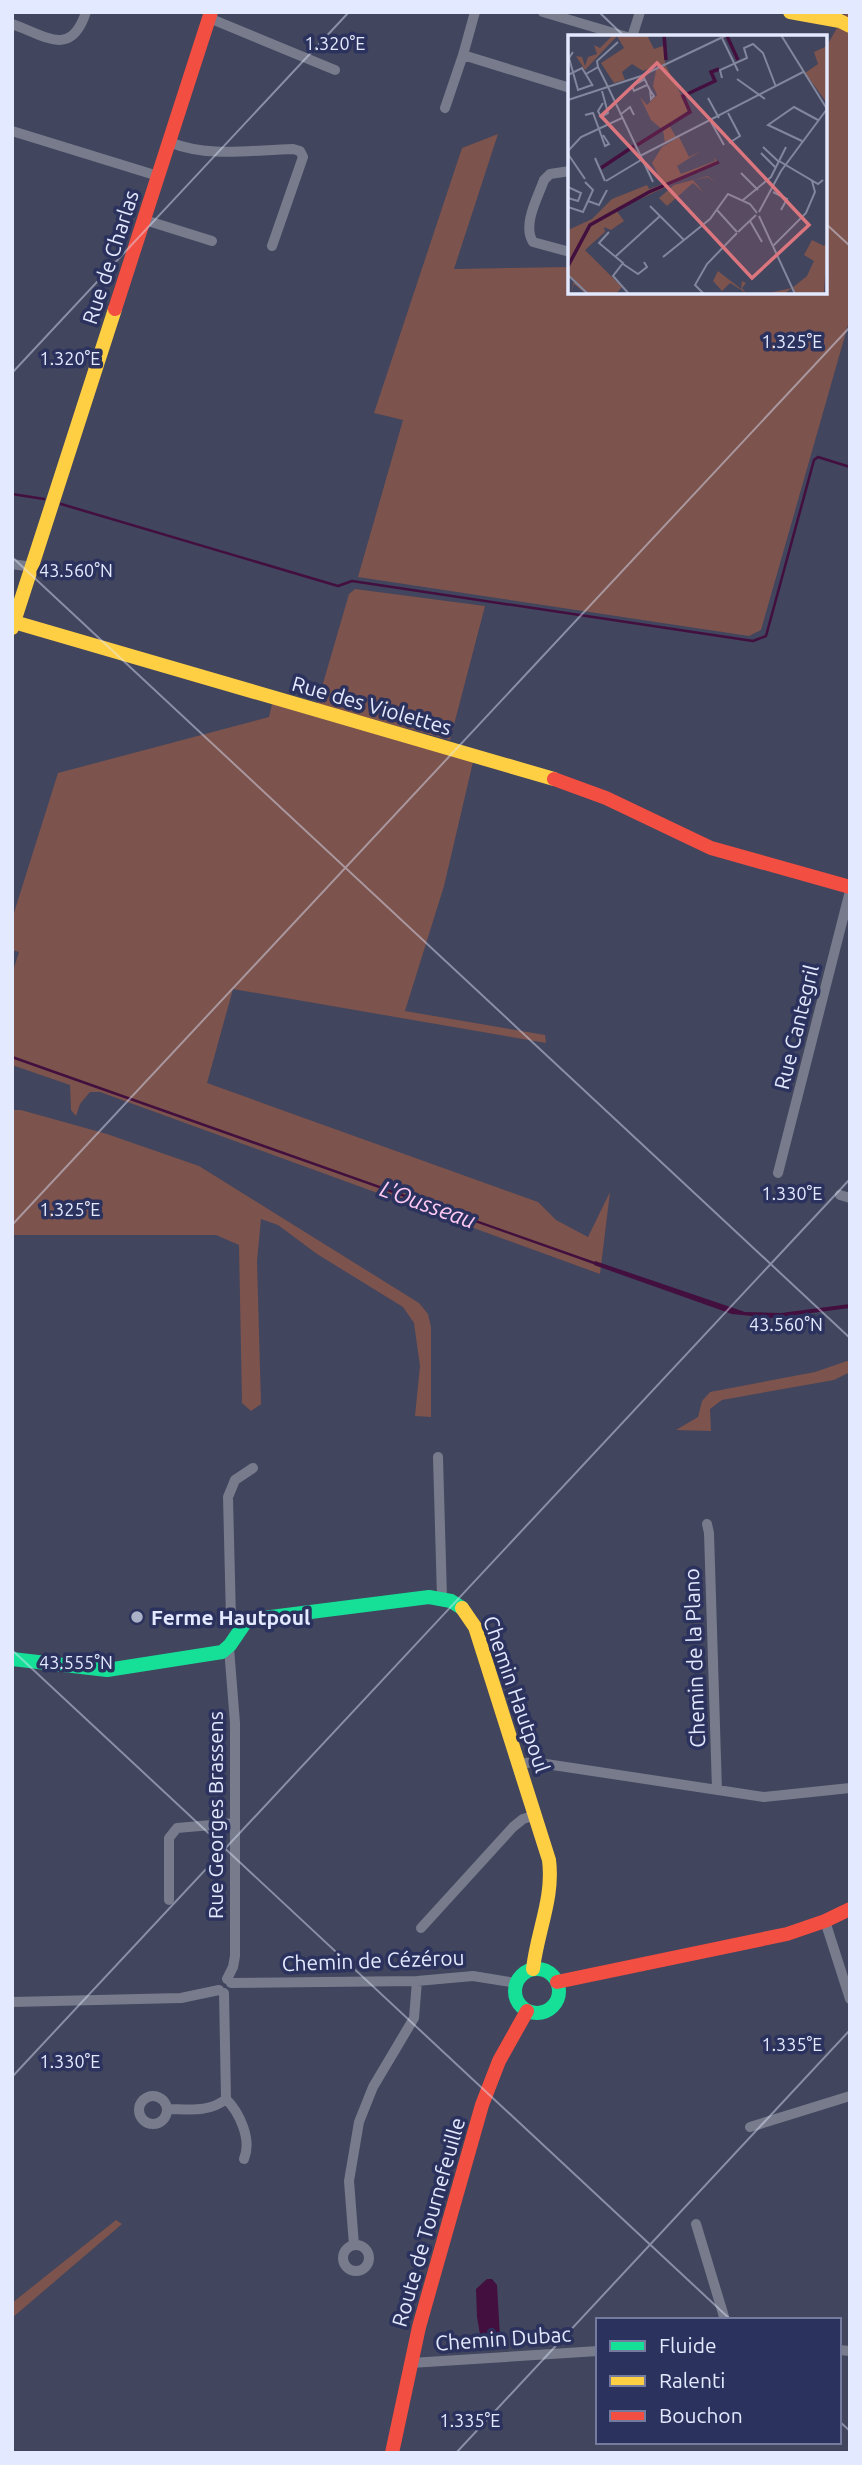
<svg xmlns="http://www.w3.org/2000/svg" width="862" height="2465" font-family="Ubuntu,sans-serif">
	<rect width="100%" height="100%" fill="#41455d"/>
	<path fill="#7c534d" d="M846,12H850V318L761,630L749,636L358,577L403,420L374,413L462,148L498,134L454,269L570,267V292H825V49Z
		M355,589L485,606L450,740L317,704L349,594Z
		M272,704L473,762L444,886L405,1011L545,1035L546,1043L233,989L207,1083L538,1202L556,1220L588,1237L610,1192L600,1274L100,1092H90L80,1104L76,1116L71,1110L70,1085L12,1065V974L19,952L12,950V919L58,773L269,717Z
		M12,1110H21L107,1134L199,1166L419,1303L428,1314L431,1327V1417L415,1416L420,1366L414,1323L403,1307L317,1254L278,1225L261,1219L257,1261L261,1404L251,1411L242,1403L239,1245L216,1235H12Z
		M850,1360V1372L834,1380L722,1400L710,1409L711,1431L676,1430L698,1417L702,1401L710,1392L815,1372Z
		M116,2220L122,2224L12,2318V2303Z"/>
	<path fill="#430f3e" d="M595,1261L745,1312L781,1313L850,1304V1308L772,1318L732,1314L594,1265Z
		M487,2279H492L497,2285L500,2337L480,2334L477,2317L476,2289Z"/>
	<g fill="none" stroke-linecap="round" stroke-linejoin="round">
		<path stroke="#430f3e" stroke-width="2.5" d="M12,494L44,499
			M61,504L338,586L352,581L753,641L766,636L814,460L818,457L850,467
			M12,1057L597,1264"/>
		<path stroke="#777b8c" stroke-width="10" d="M475,12L463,55L570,88
			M543,12L627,37
			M209,18L335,70
			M12,24C46,36 71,58 86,12
			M632,37L640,12
			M445,108L463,55
			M12,131L158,176
			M169,142C209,158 250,150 293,149L300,151L303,157L272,246
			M570,171L550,174L544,180C538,197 522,225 533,242L570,252
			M145,220L212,241
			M12,564L32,567
			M778,1173L850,891
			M840,1195L850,1198
			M438,1457L442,1598
			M707,1524L709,1533L717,1790
			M239,1626L231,1619L228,1497L235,1480L253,1468
			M519,1764L533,1762L764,1797L850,1788
			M169,1900V1838L177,1828L235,1823
			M825,1921L850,1999
			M421,1928L513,1827L523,1819L536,1815
			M227,1979L233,1967L235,1956V1723L229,1648
			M231,1983L417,1981L473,1976L516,1983
			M224,1993L226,2099C240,2113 252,2140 244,2159
			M12,2002L181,1998L219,1990
			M139 2110a14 14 0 1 1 28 0a14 14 0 1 1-28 0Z
			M167,2109C188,2109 209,2113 226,2099
			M750,2127L850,2096
			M696,2224L725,2320
			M354,2245L349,2181L359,2122L373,2087L414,2018L417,1981
			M343 2258a13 13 0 1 1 26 0a13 13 0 1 1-26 0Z
			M839,2350L850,2351
			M411,2363L598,2351"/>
		<path stroke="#16e098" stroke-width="14" d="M12,1659L107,1670L222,1652L230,1645L247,1620L429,1597L451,1601L462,1608
			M515 1991a22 22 0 1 1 44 0a22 22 0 1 1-44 0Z"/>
		<path stroke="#ffcf43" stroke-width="14" d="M790,12L840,21L850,26
			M14,622L554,779
			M12,628L115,309
			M462,1608L475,1627L549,1860C554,1898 537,1932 533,1969"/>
		<path stroke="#f24e42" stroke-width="14" d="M115,309L211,12
			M554,779L606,798L711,848L850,887
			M557,1982L787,1934L825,1921L850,1909
			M392,2453L419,2327L482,2105L499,2061L527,2011"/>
	</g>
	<path fill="none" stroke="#e3e9ff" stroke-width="2" stroke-opacity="0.45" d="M599,12L625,37M825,223L850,246M12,373L349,12M12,557L850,1338M12,1225L850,327M12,1650L731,2320M12,2077L850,1179M839,2421L850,2431M456,2453L850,2030"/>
	<circle fill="#aab0c6" stroke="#2b325d" stroke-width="2.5" cx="137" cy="1617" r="7"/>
	<g text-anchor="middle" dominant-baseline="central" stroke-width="7" stroke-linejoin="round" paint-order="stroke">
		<g font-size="21" fill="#e3e9ff" stroke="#2b325d">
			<text transform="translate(110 257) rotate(-72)">Rue de Charlas</text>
			<text transform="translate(372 705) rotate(16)">Rue des Violettes</text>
			<text transform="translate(796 1027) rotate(-76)">Rue Cantegril</text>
			<text transform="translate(694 1658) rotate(-92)">Chemin de la Plano</text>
			<text transform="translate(517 1694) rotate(71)">Chemin Hautpoul</text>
			<text transform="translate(215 1815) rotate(-90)">Rue Georges Brassens</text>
			<text transform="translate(373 1960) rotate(-2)">Chemin de Cézérou</text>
			<text transform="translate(428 2222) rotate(-74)">Route de Tournefeuille</text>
			<text transform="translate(503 2338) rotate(-4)">Chemin Dubac</text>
		</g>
		<g font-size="21" font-weight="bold" fill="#e3e9ff" stroke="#2b325d" text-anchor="start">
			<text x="151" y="1617">Ferme Hautpoul</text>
		</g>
		<g font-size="23" font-style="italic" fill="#fec9f3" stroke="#2b325d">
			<text transform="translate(428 1204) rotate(20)">L'Ousseau</text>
		</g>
	</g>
	<g transform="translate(568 35)">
		<rect width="259" height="259" fill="#41455d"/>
		<path d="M45,0H79L86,14L95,11L98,0L97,29L121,75L101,90L108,102L97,108L95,95L83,85L72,62L79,70L89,60L85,51L89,30L75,36L64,29L54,37L57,45L46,48L33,28L56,13L49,1L17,35L8,21L14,22L17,31L20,22L29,19L26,10L32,13ZM259,11V68L237,38L250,29L246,17ZM111,102L121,122L133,116L109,131L113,139L147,126L146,122L150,128L48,175L56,186L43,195L36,192L37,197L17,215L54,252L48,259H18L6,249L3,259L6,245L0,239V195L24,184L44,164L79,150L81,154L95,149L84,128L94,112ZM140,141L148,148L140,142L125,145L136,158L125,148L99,171L91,163L106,150ZM244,205L256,211L259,207L256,259H227L224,253L216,259L200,258L224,253L239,241L246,226L236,220ZM177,220L174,246L178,248L174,253L178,258L162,248L154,256L145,246L150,236L173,254Z" fill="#7c534d"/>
		<path fill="none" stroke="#430f3e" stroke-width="3.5" d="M96,0L98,25M159,1L170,25M69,110L122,77L115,61L147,46L143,37L151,34M33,133L66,111M0,231L22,190L81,157L151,127"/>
		<path fill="none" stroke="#82879e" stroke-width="2" d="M213,0L259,74M154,3L170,36M5,17L1,23L10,55L24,50M30,32L40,52M18,39L30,32L29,26L50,7M0,40L14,33L25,51M75,41L79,49V50L66,56L64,51L77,44M154,43L152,35L179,23L176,13L185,9L195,18L208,52M169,44L197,64M79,50L80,51L82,55L86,61L83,64L82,55M40,52L85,147M34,56L40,78L33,82L30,76L35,68M140,63L151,83M0,65L73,41L159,0M160,78L172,101L161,108M17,80L25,78L31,94M52,80L62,72L66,80M143,87L156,110M31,94L37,111L41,109L35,100M234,106L200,90L226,72L250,85M195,112L211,127M0,116L13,102L54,83M193,118L208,133M0,119L17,144M72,121L235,37M27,123L37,146M211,126L250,149L255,145M173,138L190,155M38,146L73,125M0,152L13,158L10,166L0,163M205,157L219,164L213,175M175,165L203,142L218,112M20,166L31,170L39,155M82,171L116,205M0,172L15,177L25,155L17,147M149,175L169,197M191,177L213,136L259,74M191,181L227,259M182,186L194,207M41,197L31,208L55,228L45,241L61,259M170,197L188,180M205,211L238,178L247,157L244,146M48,221L92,181M95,222L142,184L160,159L182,169L189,178M55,229L70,239L79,232L76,227M0,240L20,259M136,259L127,250L139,229L169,198"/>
		<path fill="#db757e" fill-opacity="0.15" stroke="#db757e" stroke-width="3.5" d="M89,28L241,190L184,243L33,81Z"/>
		<rect width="259" height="259" fill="none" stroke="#e3e9ff" stroke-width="3.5"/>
	</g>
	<g font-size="18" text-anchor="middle" fill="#e3e9ff" stroke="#2b325d" stroke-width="7" stroke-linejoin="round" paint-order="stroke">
		<text x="335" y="50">1.320°E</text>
		<text x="792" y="348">1.325°E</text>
		<text x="70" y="365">1.320°E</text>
		<text x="76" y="577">43.560°N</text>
		<text x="792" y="1200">1.330°E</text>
		<text x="70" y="1216">1.325°E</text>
		<text x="786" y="1331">43.560°N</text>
		<text x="76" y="1669">43.555°N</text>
		<text x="792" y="2051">1.335°E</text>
		<text x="70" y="2068">1.330°E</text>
		<text x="470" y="2427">1.335°E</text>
	</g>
	<rect width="862" height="2465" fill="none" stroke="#e3e9ff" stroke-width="28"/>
	<rect x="596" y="2318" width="245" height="126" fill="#2b325d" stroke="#757b9e" stroke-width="2"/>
	<rect x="610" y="2341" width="35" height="10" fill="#16e098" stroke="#757b9e" stroke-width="2"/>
	<text x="659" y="2353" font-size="21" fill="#e3e9ff">Fluide</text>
	<rect x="610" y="2376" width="35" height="10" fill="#ffcf43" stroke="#757b9e" stroke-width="2"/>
	<text x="659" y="2388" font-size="21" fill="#e3e9ff">Ralenti</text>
	<rect x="610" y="2411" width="35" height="10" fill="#f24e42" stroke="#757b9e" stroke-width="2"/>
	<text x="659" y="2423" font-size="21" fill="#e3e9ff">Bouchon</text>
</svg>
